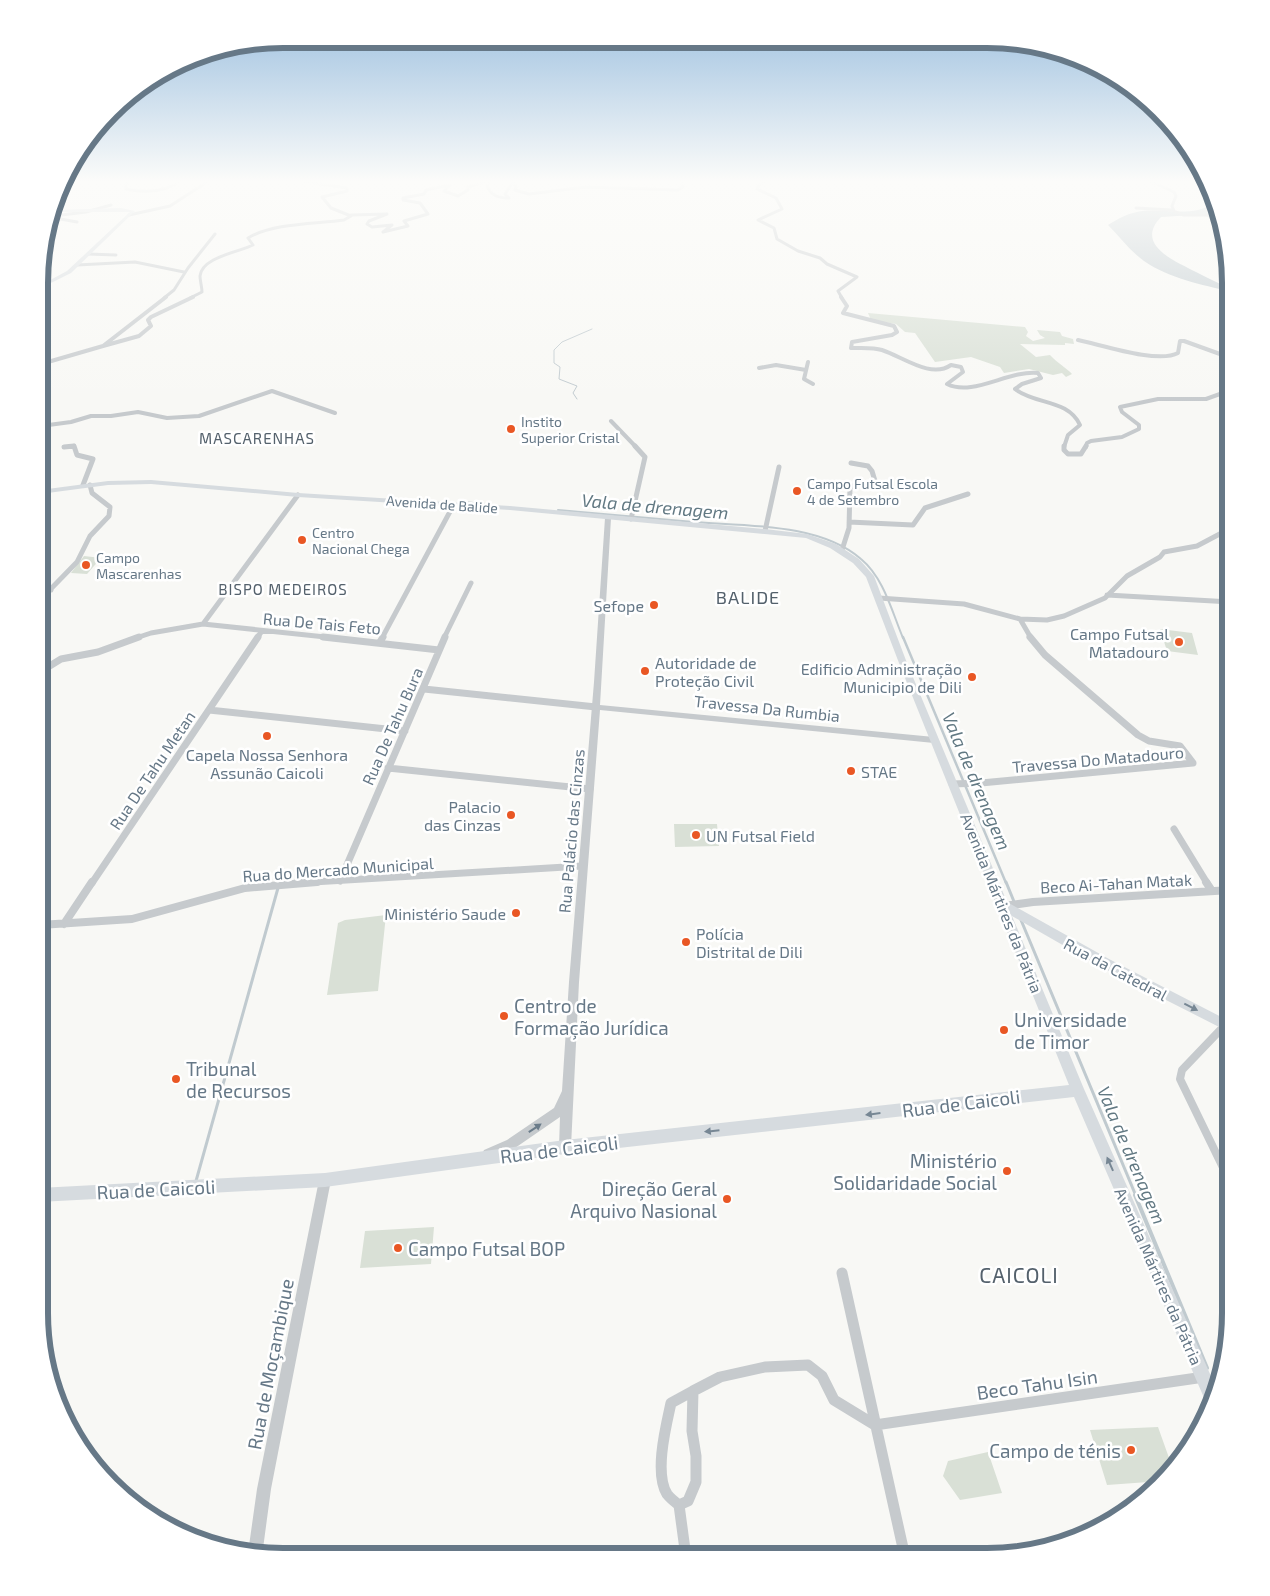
<svg xmlns="http://www.w3.org/2000/svg" width="1270" height="1596" font-family="'Exo 2',sans-serif">
	<rect width="100%" height="100%" fill="#f8f8f5"/>
	<path fill="#d9e0d6" d="M868,313L1025,327L1028,332L1026,336L1033,341L1045,338L1040,335L1037,330L1060,332L1062,336L1073,339L1074,344L1065,343V345L1020,344L1036,357L1050,355C1056,362 1068,369 1072,374L1066,377L1062,373L1053,375L1029,369L1004,373L1000,367L971,357L935,362L915,333L905,332L896,324L871,320Z
		M84,556L101,558L87,574L71,573Z
		M1160,629L1192,633L1198,655L1167,651Z
		M674,824H717L719,846L675,847Z
		M386,915L378,991L327,995L338,923L345,920Z
		M434,1227L431,1264L360,1268L365,1231Z
		M1158,1427L1173,1469L1162,1481L1107,1485L1090,1430Z
		M988,1452L1002,1493L960,1500L943,1476L948,1461Z"/>
	<path fill="#c0cacf" d="M1205,180H1207L1220,212L1209,214L1161,217C1134,245 1175,261 1196,272C1208,278 1219,284 1231,288V292C1201,284 1170,279 1144,261C1130,251 1120,237 1108,225C1118,219 1126,214 1137,212C1157,207 1195,218 1211,204V196Z"/>
	<g fill="none" stroke-linecap="round" stroke-linejoin="round">
		<path stroke="#c0cacf" stroke-width="1" d="M577,399L573,393L577,386L559,379L560,367L554,363V350L562,342L592,329"/>
		<path stroke="#c0cacf" stroke-width="2" d="M462,502L485,504
			M558,510C603,514 649,518 694,522C746,526 820,523 861,559C884,578 892,612 903,638"/>
		<path stroke="#c0cacf" stroke-width="2.5" d="M903,637L1006,883"/>
		<path stroke="#c0cacf" stroke-width="3" d="M1006,882L1015,904
			M1021,920L1136,1196
			M196,1181L278,888"/>
		<path stroke="#c0cacf" stroke-width="4" d="M1135,1195L1207,1368"/>
		<path stroke="#c6cacd" stroke-width="3" d="M131,180L126,184V189C145,193 166,192 182,180
			M767,180L759,185L757,189L776,198L782,209L758,220L774,228L777,239L798,251L820,258L827,264L857,277L838,291L842,298
			M1148,180L1174,192L1176,196L1172,206L1174,211L1183,215H1207L1210,216L1212,221
			M97,181L100,180
			M1136,208L1172,210
			M86,212L111,205
			M129,215L170,206L210,180
			M351,215L387,214L369,221L367,224L372,227L392,225L383,232L408,226L404,221L428,214L420,203L403,200V198L424,194L426,190L450,185L444,191L458,196L468,190V187L487,181L489,182L487,186C491,196 499,198 509,198L505,194L513,182L516,187L515,190L529,194L586,187L678,190L683,187L681,180
			M53,216L86,212
			M55,218L77,222
			M1212,221L1224,227
			M88,254L116,255
			M77,265L135,262L184,272
			M164,298L174,290L188,268L215,234
			M190,298L202,292C202,287 200,281 200,276C202,257 239,252 253,245L248,238C273,223 315,224 344,220L351,216L331,208L322,197L347,191V188L295,180"/>
		<path stroke="#c6cacd" stroke-width="4" d="M841,297L847,306L843,313L894,326L897,332L892,335L852,342L851,348C861,348 873,347 882,350C903,357 931,379 951,365L961,367L963,372L947,384C973,397 1008,370 1038,373L1041,378L1022,384L1015,389C1036,405 1068,399 1080,425L1068,435L1064,447
			M1078,340C1102,345 1158,364 1178,353L1180,341H1184L1231,358
			M103,346L139,336L151,326L148,320L151,317L193,297
			M808,362L804,379L813,384
			M41,364L103,346L166,297
			M759,368L776,365L806,370
			M611,421L636,447
			M41,426L71,422L91,416H111L138,412L167,418L199,416L272,391L335,413
			M64,447H74
			M1086,447L1087,443L1091,441L1122,437L1139,429V425L1122,412L1120,407L1158,399H1206L1231,390"/>
		<path stroke="#c6cacd" stroke-width="5" d="M74,446L77,455L93,459L83,485
			M1064,446V450L1068,454H1081L1086,446
			M64,447L74,446
			M631,519L645,457L635,446
			M849,522L913,525L925,508L968,494
			M765,531L779,467
			M842,550L849,528L850,488L855,485L875,481L872,471L868,466L851,463
			M40,587L51,590
			M1107,595L1231,602
			M879,598L964,604L1020,619L1047,620L1064,616L1105,598L1127,576L1160,557L1164,552L1197,546L1231,528
			M40,600L77,562L90,536L109,516L110,507L92,493L90,485
			M1020,619L1031,638
			M203,624L335,638
			M136,638L151,633L203,624L298,495
			M257,638L262,631
			M382,638L453,506
			M444,638L471,583"/>
		<path stroke="#c6cacd" stroke-width="7" d="M323,637L439,650
			M380,642L383,637
			M40,672L61,659L98,652L139,637
			M424,689L596,707
			M209,710L405,731
			M388,768L590,789
			M952,784L981,783L1193,763L1180,746L1149,741L1138,735L1045,655L1030,637
			M1174,829L1207,883
			M340,881L445,637
			M92,883L258,637
			M296,883L582,866"/>
		<path stroke="#c6cacd" stroke-width="8" d="M1206,882L1212,891
			M1004,906L1033,902L1231,890
			M64,924L92,882
			M40,925L132,919L245,888L317,882
			M1225,1025L1182,1070L1180,1079L1231,1184"/>
		<path stroke="#c6cacd" stroke-width="11" d="M842,1273L905,1557
			M693,1391L692,1431L696,1456V1482L688,1501L679,1505C675,1502 670,1498 667,1494C654,1473 666,1426 671,1403Z
			M693,1391L720,1377L765,1367L808,1365L822,1376L834,1400L875,1425L1204,1377
			M679,1505L686,1557"/>
		<path fill="#c6cacd" fill-rule="evenodd" d="M608,516L611,518L600,705L934,737L938,740L934,743L600,710L579,982L571,1147L569,1151L565,1153L561,1151L559,1147L560,1117L515,1148L488,1160L484,1158L482,1154L484,1150L507,1140L554,1108L562,1091L569,982L594,682L605,518Z
			M325,1174L329,1176L331,1180L271,1489L262,1556L248,1553L257,1489L319,1180L321,1176Z"/>
		<path fill="#d6dbdf" fill-rule="evenodd" d="M151,480L298,493L510,506L765,529L807,534L836,544L859,559L874,576L907,663L1007,902L1109,959L1231,1022V1033L1101,967L1012,916L1084,1089L1218,1392L1211,1408L1208,1407L1074,1097L565,1154L325,1187L39,1202V1188L325,1173L565,1140L1069,1085L899,663L866,577L853,563L830,548L806,538L510,510L298,497L151,484L108,485L40,494V490L108,481Z"/>
		<path fill="#d6dbdf" fill-rule="evenodd" d="M121,208L135,211L71,273L41,288V285L67,271L130,212H54L55,210Z"/>
	</g>
	<defs><path id="oneway-solid" d="M-6-.8H1V-3.2L6.5 0L1 3.2V.8H-6Z" transform="scale(1.25)"/></defs>
	<g fill="#778794">
		<use href="#oneway-solid" transform="translate(1191 1007) rotate(27)"/>
		<use href="#oneway-solid" transform="translate(873 1114) rotate(173)"/>
		<use href="#oneway-solid" transform="translate(712 1131) rotate(174)"/>
		<use href="#oneway-solid" transform="translate(1110 1164) rotate(-114)"/>
	</g>
	<use fill="#6b7c8a" href="#oneway-solid" transform="translate(535 1128) rotate(-34)"/>
	<linearGradient id="sky" x2="0" y2="1"><stop stop-color="#98bdde"/><stop offset="0.45" stop-color="#fcfcfa"/><stop offset="1" stop-color="#fcfcfa" stop-opacity="0"/></linearGradient>
	<rect width="1270" height="404" fill="url(#sky)"/>
	<g fill="#e95724" stroke="#fff" stroke-width="2">
		<circle cx="511" cy="429" r="5"/>
		<circle cx="797" cy="491" r="5"/>
		<circle cx="302" cy="540" r="5"/>
		<circle cx="86" cy="565" r="5"/>
		<circle cx="654" cy="605" r="5"/>
		<circle cx="1179" cy="642" r="5"/>
		<circle cx="645" cy="671" r="5"/>
		<circle cx="972" cy="677" r="5"/>
		<circle cx="267" cy="736" r="5"/>
		<circle cx="851" cy="771" r="5"/>
		<circle cx="511" cy="815" r="5"/>
		<circle cx="696" cy="835" r="5"/>
		<circle cx="516" cy="913" r="5"/>
		<circle cx="686" cy="942" r="5"/>
		<circle cx="504" cy="1016" r="5"/>
		<circle cx="1004" cy="1030" r="5"/>
		<circle cx="176" cy="1079" r="5"/>
		<circle cx="1007" cy="1171" r="5"/>
		<circle cx="727" cy="1199" r="5"/>
		<circle cx="398" cy="1248" r="5"/>
		<circle cx="1131" cy="1450" r="5"/>
	</g>
	<g text-anchor="middle" dominant-baseline="central" stroke-width="5" stroke-linejoin="round" paint-order="stroke">
		<g font-size="14" fill="#667887" stroke="#fff" text-anchor="start">
			<text x="521" y="421">Instito<tspan x="521" dy="16">Superior Cristal</tspan></text>
			<text x="807" y="483">Campo Futsal Escola<tspan x="807" dy="16">4 de Setembro</tspan></text>
			<text x="312" y="532">Centro<tspan x="312" dy="16">Nacional Chega</tspan></text>
			<text x="96" y="557">Campo<tspan x="96" dy="16">Mascarenhas</tspan></text>
		</g>
		<g font-size="14" fill="#667887" stroke="#fff">
			<text transform="translate(442 504) rotate(4)">Avenida de Balide</text>
		</g>
		<g font-size="15" letter-spacing="1" fill="#54616c" stroke="#fff">
			<text x="257" y="438">MASCARENHAS</text>
			<text x="283" y="589">BISPO MEDEIROS</text>
		</g>
		<g font-size="16" fill="#667887" stroke="#fff" text-anchor="end">
			<text x="644" y="605">Sefope</text>
			<text x="1169" y="633">Campo Futsal<tspan x="1169" dy="18">Matadouro</tspan></text>
			<text x="655" y="662" text-anchor="start">Autoridade de<tspan x="655" dy="18">Proteção Civil</tspan></text>
			<text x="962" y="668">Edificio Administração<tspan x="962" dy="18">Municipio de Dili</tspan></text>
			<text x="267" y="754" text-anchor="middle">Capela Nossa Senhora<tspan x="267" dy="18">Assunão Caicoli</tspan></text>
			<text x="861" y="771" text-anchor="start">STAE</text>
			<text x="501" y="806">Palacio<tspan x="501" dy="18">das Cinzas</tspan></text>
			<text x="706" y="835" text-anchor="start">UN Futsal Field</text>
			<text x="506" y="913">Ministério Saude</text>
			<text x="696" y="933" text-anchor="start">Polícia<tspan x="696" dy="18">Distrital de Dili</tspan></text>
		</g>
		<g font-size="16" fill="#667887" stroke="#fff">
			<text transform="translate(322 623) rotate(5)">Rua De Tais Feto</text>
			<text transform="translate(767 708) rotate(6)">Travessa Da Rumbia</text>
			<text transform="translate(392 726) rotate(-66)">Rua De Tahu Bura</text>
			<text transform="translate(1098 759) rotate(-5)">Travessa Do Matadouro</text>
			<text transform="translate(152 770) rotate(-56)">Rua De Tahu Metan</text>
			<text transform="translate(571 831) rotate(-85)">Rua Palácio das Cinzas</text>
			<text transform="translate(338 869) rotate(-4)">Rua do Mercado Municipal</text>
			<text transform="translate(1116 883) rotate(-3)">Beco Ai-Tahan Matak</text>
			<text transform="translate(1002 903) rotate(68)">Avenida Mártires da Pátria</text>
			<text transform="translate(1116 969) rotate(28)">Rua da Catedral</text>
			<text transform="translate(1159 1276) rotate(66)">Avenida Mártires da Pátria</text>
		</g>
		<g font-size="18" font-style="italic" fill="#627983" stroke="#fff">
			<text transform="translate(655 506) rotate(5)">Vala de drenagem</text>
			<text transform="translate(977 781) rotate(67)">Vala de drenagem</text>
			<text transform="translate(1132 1155) rotate(67)">Vala de drenagem</text>
		</g>
		<g font-size="18" letter-spacing="1" fill="#54616c" stroke="#fff">
			<text x="748" y="597">BALIDE</text>
		</g>
		<g font-size="19" fill="#667887" stroke="#fff" text-anchor="start">
			<text x="514" y="1005">Centro de<tspan x="514" dy="22">Formação Jurídica</tspan></text>
			<text x="1014" y="1019">Universidade<tspan x="1014" dy="22">de Timor</tspan></text>
			<text x="186" y="1068">Tribunal<tspan x="186" dy="22">de Recursos</tspan></text>
			<text x="997" y="1160" text-anchor="end">Ministério<tspan x="997" dy="22">Solidaridade Social</tspan></text>
			<text x="717" y="1188" text-anchor="end">Direção Geral<tspan x="717" dy="22">Arquivo Nasional</tspan></text>
			<text x="408" y="1248">Campo Futsal BOP</text>
			<text x="1121" y="1450" text-anchor="end">Campo de ténis</text>
		</g>
		<g font-size="19" fill="#667887" stroke="#fff">
			<text transform="translate(961 1103) rotate(-7)">Rua de Caicoli</text>
			<text transform="translate(559 1149) rotate(-7)">Rua de Caicoli</text>
			<text transform="translate(156 1189) rotate(-3)">Rua de Caicoli</text>
			<text transform="translate(270 1364) rotate(-79)">Rua de Moçambique</text>
			<text transform="translate(1037 1384) rotate(-8)">Beco Tahu Isin</text>
		</g>
		<g font-size="21" letter-spacing="1" fill="#54616c" stroke="#fff">
			<text x="1019" y="1274">CAICOLI</text>
		</g>
	</g>
	<path d="M0 0H1270V1596H0ZM283 48H987A235 235 0 0 1 1222 283V1313A235 235 0 0 1 987 1548H283A235 235 0 0 1 48 1313V283A235 235 0 0 1 283 48Z" fill="#fff" fill-rule="evenodd"/>
	<path fill="none" stroke="#667887" stroke-width="6" d="M283 48H987A235 235 0 0 1 1222 283V1313A235 235 0 0 1 987 1548H283A235 235 0 0 1 48 1313V283A235 235 0 0 1 283 48Z"/>
</svg>
